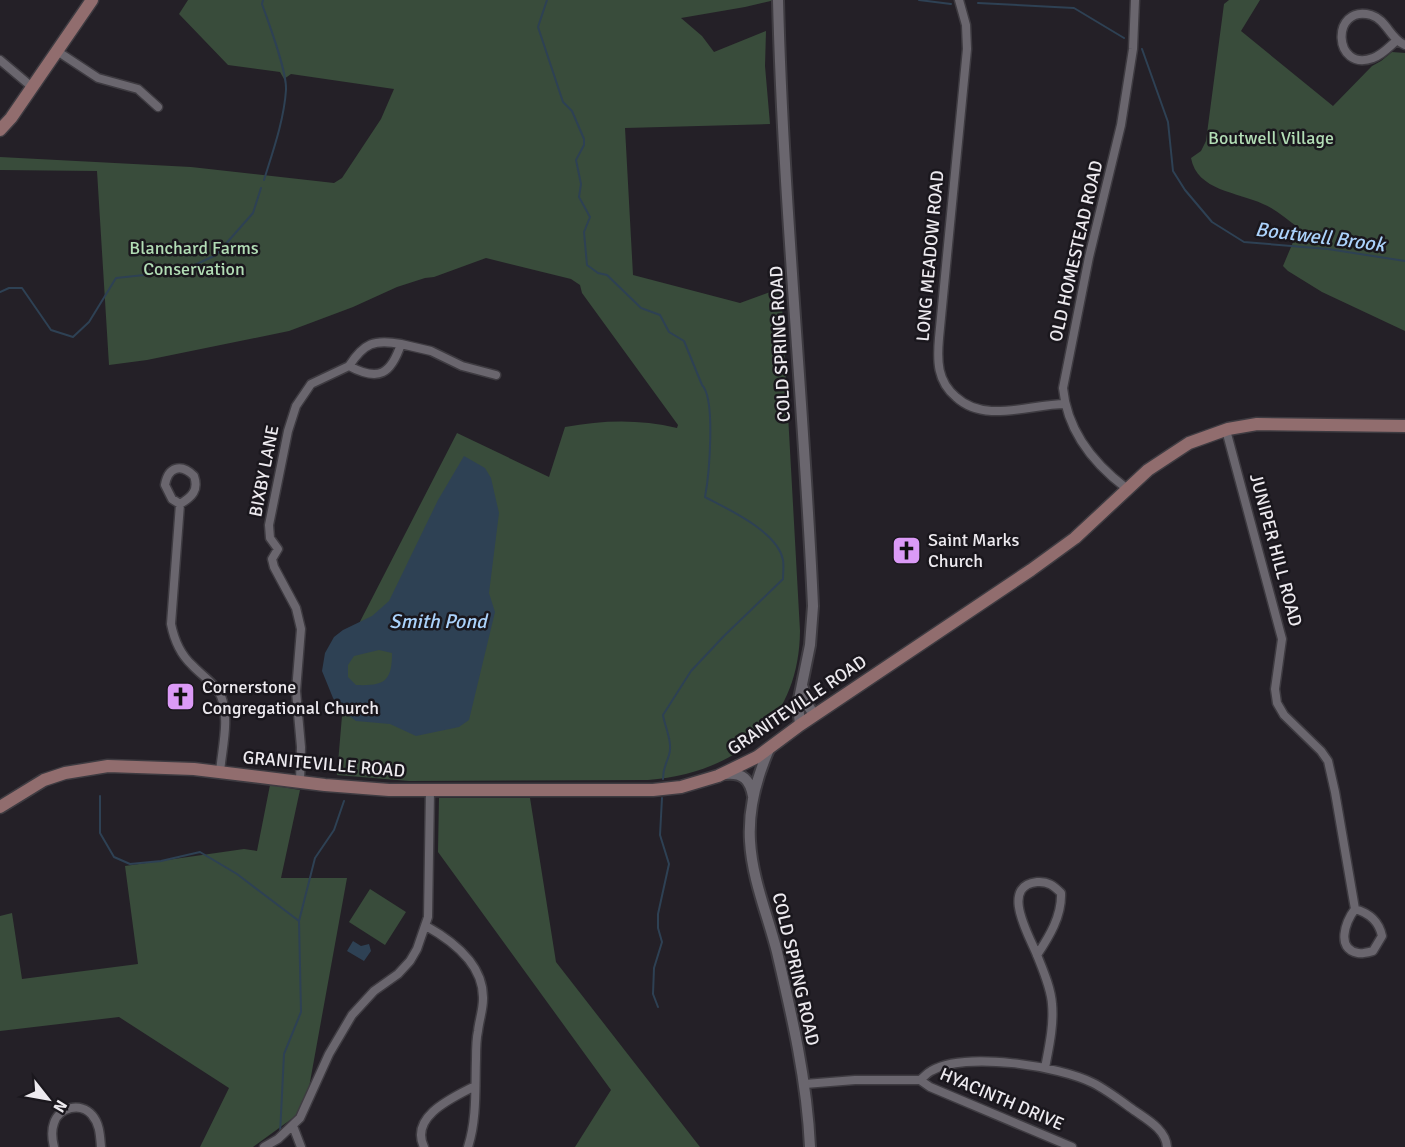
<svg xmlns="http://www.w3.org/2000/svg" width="1405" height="1147" font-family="Signika,sans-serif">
	<rect width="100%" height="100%" fill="#242027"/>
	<path fill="#394c3b" d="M188,0H775L745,7L681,18L702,36L714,52L766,31L765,66L770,124L625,128L633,275L740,303L781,288L800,631C799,724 735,773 648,780L409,781L337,775L348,645L457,433L549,477L565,427C604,420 639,419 677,428L678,425L582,293L580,285L571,279L486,258L434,277L425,278L397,287L353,307L289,331L147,360L109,365L97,171L0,170V157L191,167L334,183L342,178L381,119L394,89L291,74L284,79L280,72L228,65L179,14Z
		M1229,0H1260L1241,31L1333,106L1372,66L1381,61L1392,52L1405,53V331L1322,292L1288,271L1283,266L1299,228C1287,220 1276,209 1263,204C1238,192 1197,191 1191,158L1201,151L1206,141L1224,4Z
		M270,785L300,790L281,878H347L308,1093L297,1115L253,1147H200L229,1088L119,1017L0,1031V916L12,913L22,979L138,964L125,866L244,849L257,851Z
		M439,798H530L556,962L700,1147H575L611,1090L438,852Z
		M370,889L406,912L385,945L349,922Z"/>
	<path fill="#2e4154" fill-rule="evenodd" d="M464,456L485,468L491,478L499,513L489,593L495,612L469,720L459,727L416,736L390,724L356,721L341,710L333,698L322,671L325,653L334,637L343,630L372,616L389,601L438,500ZM379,650L392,653C392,682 384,686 356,685L348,677V665L354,656Z
		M353,941L361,946L369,944L371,951L364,961L347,951Z"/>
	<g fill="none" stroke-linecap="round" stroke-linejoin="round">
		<path stroke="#2e4154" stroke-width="2" d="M263,0L262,4C269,24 287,71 286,90C284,120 273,151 264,180
			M547,0L538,27L563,102L572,111L584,139V145L576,160L581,184L579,197L590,217L584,232L587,265L598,273L607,275L641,308L660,315L669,332L684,341L702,385C716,399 709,476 705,497C728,509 778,532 783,560C784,566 783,573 783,579L724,636L691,671L663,715C665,727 673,743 669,755C666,765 663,767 663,779
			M919,0L951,4
			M978,3L1074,8L1124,38
			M1142,49L1168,122L1173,171L1185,190L1212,222L1244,242L1328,249L1405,261
			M0,292L9,288H22L51,330L73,337L89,322L116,278L182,271L216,255L253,213L261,188
			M100,796V833L114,857L130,864L161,861L200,852L237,874L299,921
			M658,1007L653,994L654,968L662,942L658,928V914L669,864L660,835L662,798
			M280,1134L284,1054L301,1012L299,921L315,858L334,830L344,801"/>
		<defs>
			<path id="minor" d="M959,0L966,25L967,49L939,338C937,361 937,381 956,397C985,424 1030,404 1065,404
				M1396,41C1389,47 1382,55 1373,58C1333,73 1330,4 1371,15C1387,20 1390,39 1405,45
				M57,51L98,78L138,89L158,107
				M0,60L32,87
				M349,366C364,343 374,339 401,344
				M1226,430L1282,639L1275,689L1277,703L1284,715L1321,751L1328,761L1335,792L1355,909C1369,913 1379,921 1382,936L1373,951C1369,952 1362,954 1358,953C1335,949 1346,921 1355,909
				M1126,488C1093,463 1067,430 1063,388L1089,257L1121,125L1133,49L1135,0
				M180,504L172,499L165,485C168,467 181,463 194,476C199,490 192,497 180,504L171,624C174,639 180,654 192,665C201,675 215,683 221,696C230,719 222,748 220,772
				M300,782L301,747L296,691L301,629L296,608L274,567L272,559L278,549L270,538L269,525L288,431L296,406L311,384L349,366C379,382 391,374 401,344L431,351L462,366L496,375
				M426,926C453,941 484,964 483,999C483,1010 479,1021 478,1031C476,1040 476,1050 476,1059C475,1088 477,1119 468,1147
				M1037,955C1049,937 1062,916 1061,893C1054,886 1048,881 1037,882C999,886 1030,937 1037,955C1043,970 1051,988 1052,1004C1054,1025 1049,1047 1045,1068
				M805,1084L855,1080H920
				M293,1126L301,1147
				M54,1147C52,1139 51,1131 54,1123C59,1107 81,1102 92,1115C100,1124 100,1136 101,1147
				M264,1147L278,1139L300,1118L329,1054L352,1015L374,991L398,974L410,961L417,949L428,917L430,790
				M424,1147C409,1116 454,1097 475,1086
				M1072,1147L930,1087L920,1080C924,1077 927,1073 931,1071C965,1051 1059,1066 1093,1083C1107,1090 1121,1101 1135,1111C1148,1120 1166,1130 1167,1147"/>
			<path id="tertiary" d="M778,0C783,202 804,404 813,606L810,645L798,704L800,725
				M803,688L806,702L814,715
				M770,747C757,776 748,809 750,841C752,879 768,916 777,952C792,1016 807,1081 810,1147
				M725,774C743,772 750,780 753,796"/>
			<path id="secondary" d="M0,130L11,118L92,0
				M0,807L44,780L65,773L108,766L194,769L325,785L389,790H653L681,787L718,776L757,757L800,725L1031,570L1075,538L1148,470L1189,443L1228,429L1257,424L1405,426"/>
		</defs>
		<use href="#minor" stroke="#3e3b41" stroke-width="11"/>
		<use href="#tertiary" stroke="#3e3b41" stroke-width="14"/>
		<use href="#secondary" stroke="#3e3b41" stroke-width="15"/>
		<use href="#minor" stroke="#6a666e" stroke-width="8"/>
		<use href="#tertiary" stroke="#6a666e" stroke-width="10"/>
		<use href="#secondary" stroke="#916d6e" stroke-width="12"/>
	</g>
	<defs>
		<symbol id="church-square" viewBox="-11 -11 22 22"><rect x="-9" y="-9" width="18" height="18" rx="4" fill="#db9af6" stroke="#1a171d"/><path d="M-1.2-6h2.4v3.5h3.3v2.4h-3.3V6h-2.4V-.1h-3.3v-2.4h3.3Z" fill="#111"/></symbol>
	</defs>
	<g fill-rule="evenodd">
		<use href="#church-square" x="890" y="534" width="33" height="33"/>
		<use href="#church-square" x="164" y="680" width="33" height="33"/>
	</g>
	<g text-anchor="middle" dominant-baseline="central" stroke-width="5" stroke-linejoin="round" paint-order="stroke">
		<g font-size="18" fill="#b2ddb5" stroke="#1a171d">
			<text x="1271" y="138">Boutwell Village</text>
			<text x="194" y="248">Blanchard Farms<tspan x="194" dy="21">Conservation</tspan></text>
		</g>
		<g font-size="18" fill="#edeaef" stroke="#1a171d">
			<text transform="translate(1076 251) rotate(-77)">OLD HOMESTEAD ROAD</text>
			<text transform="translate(930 256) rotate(-85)">LONG MEADOW ROAD</text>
			<text transform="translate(780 344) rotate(-93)">COLD SPRING ROAD</text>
			<text transform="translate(264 471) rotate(-79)">BIXBY LANE</text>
			<text transform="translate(1276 550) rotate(75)">JUNIPER HILL ROAD</text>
			<text transform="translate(797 705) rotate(-34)">GRANITEVILLE ROAD</text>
			<text transform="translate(324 764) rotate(5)">GRANITEVILLE ROAD</text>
			<text transform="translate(796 969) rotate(77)">COLD SPRING ROAD</text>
			<text transform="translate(1002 1099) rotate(23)">HYACINTH DRIVE</text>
		</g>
		<g font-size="18" fill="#edeaef" stroke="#1a171d" text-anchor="start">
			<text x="928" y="540">Saint Marks<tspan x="928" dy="21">Church</tspan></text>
			<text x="202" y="687">Cornerstone<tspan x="202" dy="21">Congregational Church</tspan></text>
		</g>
		<g font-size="20" font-style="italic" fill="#abd2fb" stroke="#1a171d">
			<text transform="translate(1320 237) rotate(7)">Boutwell Brook</text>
			<text x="438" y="621">Smith Pond</text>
		</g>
	</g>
	<g transform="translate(48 1099) rotate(121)" stroke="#1a171d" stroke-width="4.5" paint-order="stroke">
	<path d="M0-4.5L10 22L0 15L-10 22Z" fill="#edeaef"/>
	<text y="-9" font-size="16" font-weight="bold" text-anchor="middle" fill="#edeaef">N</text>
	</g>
</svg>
